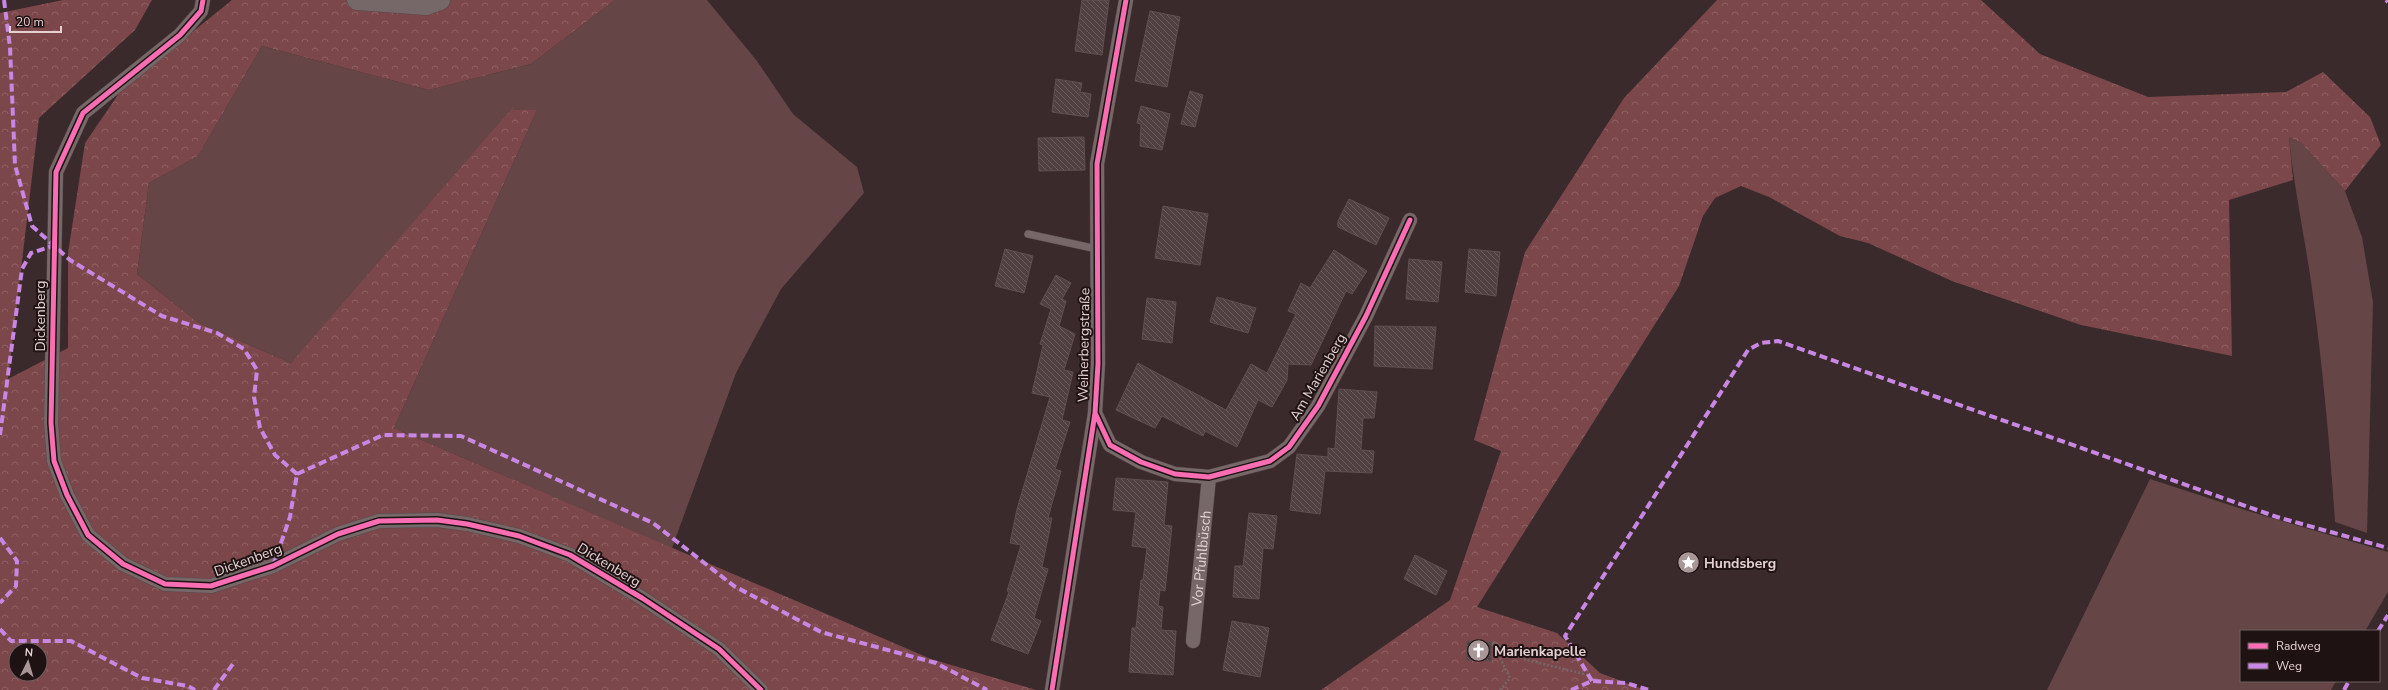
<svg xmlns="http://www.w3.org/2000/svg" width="2388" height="690" font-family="'Nunito Sans',sans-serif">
	<defs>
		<pattern id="forest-crowns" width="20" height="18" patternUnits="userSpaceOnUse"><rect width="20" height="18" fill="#7b474a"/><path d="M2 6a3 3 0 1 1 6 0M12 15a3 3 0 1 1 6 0" fill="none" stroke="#8e6063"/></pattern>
		<pattern id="building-back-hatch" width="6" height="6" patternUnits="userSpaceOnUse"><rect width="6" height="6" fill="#514041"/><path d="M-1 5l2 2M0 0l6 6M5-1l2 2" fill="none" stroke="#6a5b5c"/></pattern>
	</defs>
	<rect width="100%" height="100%" fill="#3a2a2c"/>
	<path fill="#654546" d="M615,0H707L757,61L793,114L857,167L864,193L781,289L736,373L672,548L394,428L537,110L291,363L199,323L137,274L149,183L198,156L262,46L429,90L531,64Z
		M2289,137L2301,143L2345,191L2362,237L2373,302L2367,533L2335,522C2330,446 2323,371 2313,296C2306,242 2294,190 2289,137Z
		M2150,479L2248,511L2388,552V592L2365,631H2241V681H2336L2331,690H2047Z"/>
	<path fill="url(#forest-crowns)" fill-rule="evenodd" d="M63,0H152L135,30L39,118L8,379L68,348V253L85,143L122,89L232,0H615L531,64L429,90L262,46L198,156L149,183L137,274L199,323L291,363L514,106L513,110H537L394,428L931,659L1036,690H0V13ZM16,650H40V674H16Z
		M1717,0H1981L2040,54L2148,97L2286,92L2323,72L2370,117L2381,145L2345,191L2301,143L2289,137L2293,180L2229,200L2232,356L2081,325L1952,281L1868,243L1840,236L1769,197L1741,186L1715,198L1703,216L1679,286L1477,607L1557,633L1600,673L1645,690H1321L1450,600L1501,451L1474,440L1525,252L1624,98Z"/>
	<path fill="url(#building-back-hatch)" stroke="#5e5052" d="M1082,0H1109L1102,55L1075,51Z
		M1150,11L1180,17L1167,87L1135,81Z
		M1056,79L1082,83L1080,92L1091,94L1088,117L1052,112Z
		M1190,91L1203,95L1195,127L1181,124Z
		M1141,106L1170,114L1162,150L1140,146L1141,124L1137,123Z
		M1084,137L1085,170L1039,171L1038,138Z
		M1349,199L1389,218L1376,245L1338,227V221Z
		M1163,206L1208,214L1200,265L1155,258Z
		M1005,249L1033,256L1024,293L995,286Z
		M1469,249L1500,252L1496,296L1465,292Z
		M1334,250L1367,271L1352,294L1346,291L1311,365L1288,364L1287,380L1272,407L1258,400L1237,447L1205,431L1203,436L1162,416L1155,428L1116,410L1138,363L1226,410L1251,364L1267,373L1296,314L1288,311L1301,283L1310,288Z
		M1409,259L1442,262L1438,302L1406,299Z
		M1056,275L1071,283L1062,299L1066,301L1059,326L1075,334L1064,370L1073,372L1062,420L1070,422L1055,469L1061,471L1048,518H1052L1042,567L1048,569L1034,618L1041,621L1028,654L991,640L1009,592L1007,591L1021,545L1010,543L1017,509L1050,397L1032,393L1043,345L1040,344L1051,309L1040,304Z
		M1217,297L1256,308L1248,333L1210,322Z
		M1147,298L1176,302L1172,343L1142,339Z
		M1375,326L1436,327L1432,369L1374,366Z
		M1339,389L1377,392L1374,418H1363L1361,450L1374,451L1372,473L1325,471L1320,514L1290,510L1297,454L1328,457V448L1335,449Z
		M1116,478L1168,482L1164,525L1172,526L1165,591L1160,590L1158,606L1163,607L1161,630L1176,631L1173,675L1129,672L1132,628H1136L1141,580H1143L1147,548L1132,546L1136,512L1113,510Z
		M1249,513L1277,516L1273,549L1263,548L1259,599L1233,597L1235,566H1243Z
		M1415,555L1447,571L1436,595L1404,579Z
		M1232,621L1269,628L1260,677L1223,670Z
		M1467,641L1492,642L1491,661L1466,660Z"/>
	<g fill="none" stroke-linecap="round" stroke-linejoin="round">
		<defs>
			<path id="lane" d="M1028,234L1097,249"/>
			<g id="street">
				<path d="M203,0L201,11L180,35L83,113L56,172L51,423L54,461L67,495L88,535L123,564L165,584L211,586L273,566L338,534L379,521L437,520L467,524L519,536L570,555L642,598L719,649L761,690"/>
				<path d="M1095,413L1110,445L1141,462L1175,474L1209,477L1270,461L1289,447L1318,406L1366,316L1410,220"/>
				<path id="s1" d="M1193,641L1209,477"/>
				<path d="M1052,690L1095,413L1098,364L1097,164L1126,0"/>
			</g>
			<path id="secondary" d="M357,0L426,5L440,0"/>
		</defs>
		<use href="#lane" stroke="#58494b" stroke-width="8"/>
		<use href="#street" stroke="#58494b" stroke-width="15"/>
		<use href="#secondary" stroke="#58494b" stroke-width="21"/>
		<path stroke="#736768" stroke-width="2.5" stroke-dasharray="2 2" stroke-linecap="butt" d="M1500,690L1510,678L1492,642L1523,659L1588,675"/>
		<use href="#lane" stroke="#766868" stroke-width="7"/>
		<use href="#street" stroke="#766868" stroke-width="14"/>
		<use href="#secondary" stroke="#766868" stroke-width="20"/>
		<path stroke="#c787e3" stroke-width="4" stroke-dasharray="8 4" stroke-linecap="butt" d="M4,0L10,47L15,165L32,226L70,260L162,316L217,333L244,349L257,370L254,397L260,428L275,455L297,474
			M2386,0L2388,2
			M0,435L22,269L31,253L53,246
			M297,474L383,435L461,436L653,523L734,586L821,632L936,663L987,690
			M0,538L17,561L16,586L0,603
			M273,566L290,517L297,474
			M0,629L11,641H71L142,678L188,686L195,690
			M2378,631L2388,615
			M1592,681L1565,636L1748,350L1761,343L1778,341L2277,517L2388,548
			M214,690L235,661
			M1571,690L1592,681L1626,683L1649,690
			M2344,690L2349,681"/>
		<defs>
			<path id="cycleway" d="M203,0L201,11L180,35L83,113L56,172L51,423L54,461L67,495L88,535L123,564L165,584L211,586L273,566L338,534L379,521L437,520L467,524L519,536L570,555L642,598L719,649L761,690
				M1095,413L1110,445L1141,462L1175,474L1209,477L1270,461L1289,447L1318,406L1366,316L1410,220
				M1052,690L1095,413L1098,364L1097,164L1126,0"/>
		</defs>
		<use href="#cycleway" stroke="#1e1212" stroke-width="8"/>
		<use href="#cycleway" stroke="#f96db3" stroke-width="5"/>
	</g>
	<defs>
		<symbol id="sight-disc" viewBox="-11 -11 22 22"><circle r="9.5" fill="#a99798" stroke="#1e1212"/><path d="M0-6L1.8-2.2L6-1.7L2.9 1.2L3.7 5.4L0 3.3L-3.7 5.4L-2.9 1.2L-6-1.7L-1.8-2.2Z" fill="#fff"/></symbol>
		<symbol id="church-disc" viewBox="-11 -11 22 22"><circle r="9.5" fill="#a99798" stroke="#1e1212"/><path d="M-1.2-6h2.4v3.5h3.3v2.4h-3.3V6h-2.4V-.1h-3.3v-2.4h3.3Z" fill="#fff"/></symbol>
	</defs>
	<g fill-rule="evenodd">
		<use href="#sight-disc" x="1676" y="550" width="25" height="25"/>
		<use href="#church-disc" x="1466" y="638" width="25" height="25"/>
	</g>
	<g text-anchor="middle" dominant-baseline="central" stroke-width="4" stroke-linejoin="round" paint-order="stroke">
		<g font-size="14" fill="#e5d1d2" stroke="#1e1212">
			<text transform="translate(40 316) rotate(-90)">Dickenberg</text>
			<text transform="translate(1084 345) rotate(-89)">Weiherbergstraße</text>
			<text transform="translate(1318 377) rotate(-60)">Am Marienberg</text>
			<text stroke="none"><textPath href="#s1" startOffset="83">Vor Pfuhlbüsch</textPath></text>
			<text transform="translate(248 560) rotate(-20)">Dickenberg</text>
			<text transform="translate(609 565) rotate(31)">Dickenberg</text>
		</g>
		<g font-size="14" font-weight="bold" fill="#e5d1d2" stroke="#1e1212" text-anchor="start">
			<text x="1704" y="563">Hundsberg</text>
			<text x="1494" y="651">Marienkapelle</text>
		</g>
	</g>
	<rect x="2240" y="630" width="140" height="52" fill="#1e1212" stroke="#6e5e5f"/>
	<rect x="2248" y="643" width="20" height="6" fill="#f96db3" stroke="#6e5e5f"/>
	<text x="2276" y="650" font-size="12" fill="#e5d1d2">Radweg</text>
	<rect x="2248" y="663" width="20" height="6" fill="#c787e3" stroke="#6e5e5f"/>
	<text x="2276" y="670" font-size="12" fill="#e5d1d2">Weg</text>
	<g transform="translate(28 662) rotate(5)"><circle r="19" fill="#1e1212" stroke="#6e5e5f"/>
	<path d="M0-3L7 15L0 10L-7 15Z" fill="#a99798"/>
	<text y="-6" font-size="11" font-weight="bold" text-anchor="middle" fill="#e5d1d2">N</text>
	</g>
	<path d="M10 26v6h51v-6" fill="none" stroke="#e5d1d2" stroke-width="2"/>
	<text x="16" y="26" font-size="12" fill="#e5d1d2" stroke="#1e1212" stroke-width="3" paint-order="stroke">20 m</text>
</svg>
